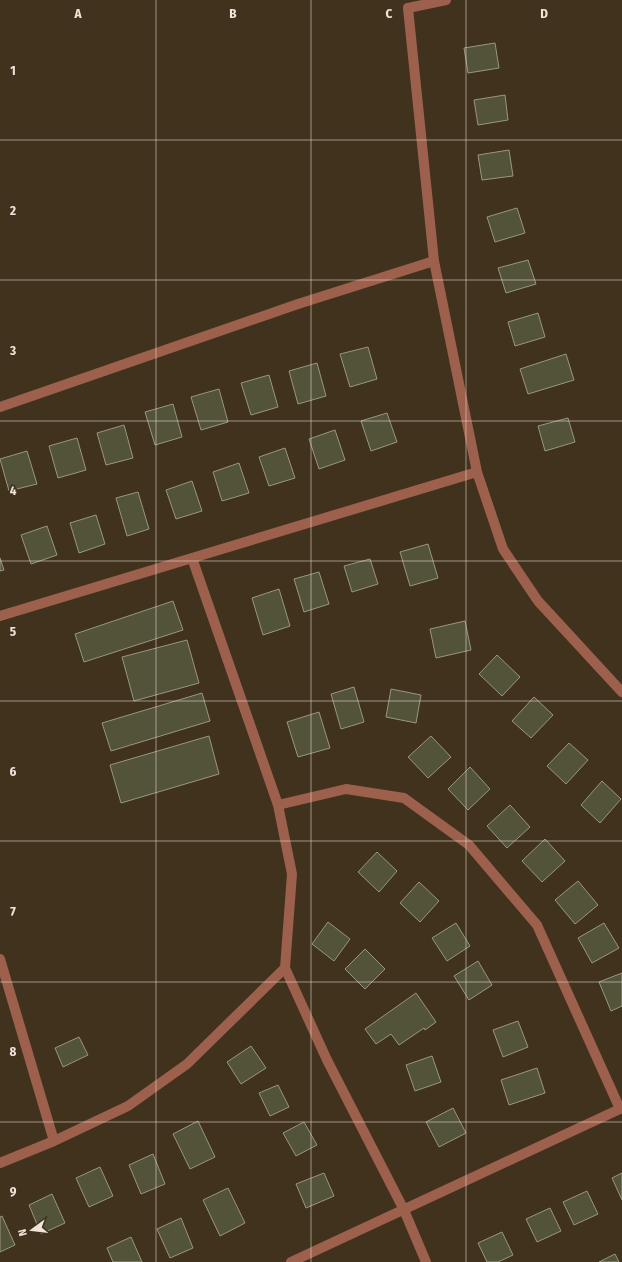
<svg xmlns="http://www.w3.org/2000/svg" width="622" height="1262" font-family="'Fira Sans Condensed',sans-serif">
	<rect width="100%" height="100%" fill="#41321e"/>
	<path fill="#53533a" stroke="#98987d" d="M495,43L499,68L468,73L464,48Z
		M505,95L508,120L478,125L474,100Z
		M509,150L513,176L482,180L478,155Z
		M517,208L525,233L495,242L487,217Z
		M528,260L536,284L506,293L498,268Z
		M538,313L545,337L515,346L508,322Z
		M368,347L377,379L350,387L340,354Z
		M566,354L574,380L528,394L520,369Z
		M317,363L326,396L298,404L289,371Z
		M269,375L278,407L251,415L241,383Z
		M219,389L228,422L201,430L191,397Z
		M173,404L182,437L155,445L145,412Z
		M387,413L397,442L371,451L361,421Z
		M568,418L575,442L545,451L538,426Z
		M124,425L133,458L106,465L97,433Z
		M335,430L345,460L319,469L309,439Z
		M77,438L86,470L58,478L49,446Z
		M285,448L295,478L269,486L259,457Z
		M27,451L37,484L9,491L0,459Z
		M239,463L249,493L222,501L213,472Z
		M192,481L202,511L176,519L166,490Z
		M138,492L149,529L127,536L116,498Z
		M96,515L105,544L79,553L70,523Z
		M47,526L57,555L31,564L21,535Z
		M428,544L438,578L410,586L400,552Z
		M0,558L4,570L0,571Z
		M370,559L378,584L352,592L344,566Z
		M319,572L329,604L304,612L294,579Z
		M279,589L290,626L263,635L252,598Z
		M173,601L183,630L84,662L75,634Z
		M465,621L471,650L436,658L430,629Z
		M187,640L199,683L134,701L122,657Z
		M497,655L520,677L502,696L479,674Z
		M354,687L364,722L341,729L331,694Z
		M391,689L421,695L416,723L386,717Z
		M202,693L210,721L111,751L102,723Z
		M534,697L553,715L531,738L512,721Z
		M319,712L330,748L298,757L287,722Z
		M209,736L219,774L121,803L110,765Z
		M431,736L451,757L428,778L408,757Z
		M569,743L588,760L566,784L547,766Z
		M470,767L490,789L468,810L448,789Z
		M602,781L621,799L600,823L581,805Z
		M510,805L530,827L507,848L487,826Z
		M545,839L565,861L542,882L522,861Z
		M377,852L397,871L379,892L358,872Z
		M578,881L598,905L575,924L555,900Z
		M419,882L439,901L420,922L400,903Z
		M328,922L350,939L334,961L312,944Z
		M456,923L470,946L447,961L432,938Z
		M604,923L619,948L592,963L578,938Z
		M365,949L385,969L365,989L345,969Z
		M478,961L492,985L469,1000L454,976Z
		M622,973V1006L611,1011L599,982Z
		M416,993L436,1022L425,1030L424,1028L399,1045L391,1034L376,1044L365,1029Z
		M518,1021L528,1047L503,1057L493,1030Z
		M79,1037L88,1055L63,1067L55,1048Z
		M251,1046L266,1068L241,1084L227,1062Z
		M432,1056L441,1082L415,1091L406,1065Z
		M537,1068L545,1093L509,1105L501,1080Z
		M278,1085L289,1107L270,1116L259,1093Z
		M453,1108L466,1133L439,1147L426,1122Z
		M198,1121L215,1157L190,1169L173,1134Z
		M304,1122L317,1145L296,1156L283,1133Z
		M153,1154L165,1184L141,1194L129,1165Z
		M100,1167L113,1196L89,1207L76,1178Z
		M324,1173L334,1196L306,1208L296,1184Z
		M622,1173V1200L612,1178Z
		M228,1188L245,1223L220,1236L203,1200Z
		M587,1191L598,1214L574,1225L563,1202Z
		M52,1194L65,1223L41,1234L29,1205Z
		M550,1208L561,1231L537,1242L526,1219Z
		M2,1216L15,1245L0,1252V1217Z
		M181,1218L193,1248L170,1258L157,1229Z
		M502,1232L513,1255L498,1262H487L478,1243Z
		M131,1237L142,1262H113L107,1248Z
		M615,1254L619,1262H599Z"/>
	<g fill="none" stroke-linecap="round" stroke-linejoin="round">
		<path stroke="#9c604c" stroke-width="10" d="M446,0L408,8L434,261L477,472L503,549L538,601L622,692
			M0,407L298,304L434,261
			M192,558L278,805L292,874L285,968L327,1060L404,1210L426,1262
			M0,616L477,472
			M278,805L346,789L404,798L469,845L537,925L620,1109
			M0,959L54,1141
			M0,1163L54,1141L128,1106L187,1064L285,968
			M291,1262L622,1108"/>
	</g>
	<path fill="none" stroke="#eee4d8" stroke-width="1" stroke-opacity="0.55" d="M156,0V1262M311,0V1262M466,0V1262M0,140H622M0,280H622M0,421H622M0,561H622M0,701H622M0,841H622M0,982H622M0,1122H622"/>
	<g font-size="13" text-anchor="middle" font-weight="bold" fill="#eee4d8" stroke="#41321e" stroke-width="3.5" stroke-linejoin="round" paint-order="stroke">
		<text x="78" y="18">A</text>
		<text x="233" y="18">B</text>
		<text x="389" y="18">C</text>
		<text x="544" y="18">D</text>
		<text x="13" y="75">1</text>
		<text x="13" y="215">2</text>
		<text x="13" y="355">3</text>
		<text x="13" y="495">4</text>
		<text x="13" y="636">5</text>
		<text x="13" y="776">6</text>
		<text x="13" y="916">7</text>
		<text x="13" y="1056">8</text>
		<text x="13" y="1196">9</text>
	</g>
	<g transform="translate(32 1230) rotate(255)" stroke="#41321e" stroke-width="3" paint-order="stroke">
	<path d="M0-3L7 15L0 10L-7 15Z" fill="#eee4d8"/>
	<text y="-6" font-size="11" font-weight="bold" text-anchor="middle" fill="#eee4d8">N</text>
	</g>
</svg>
